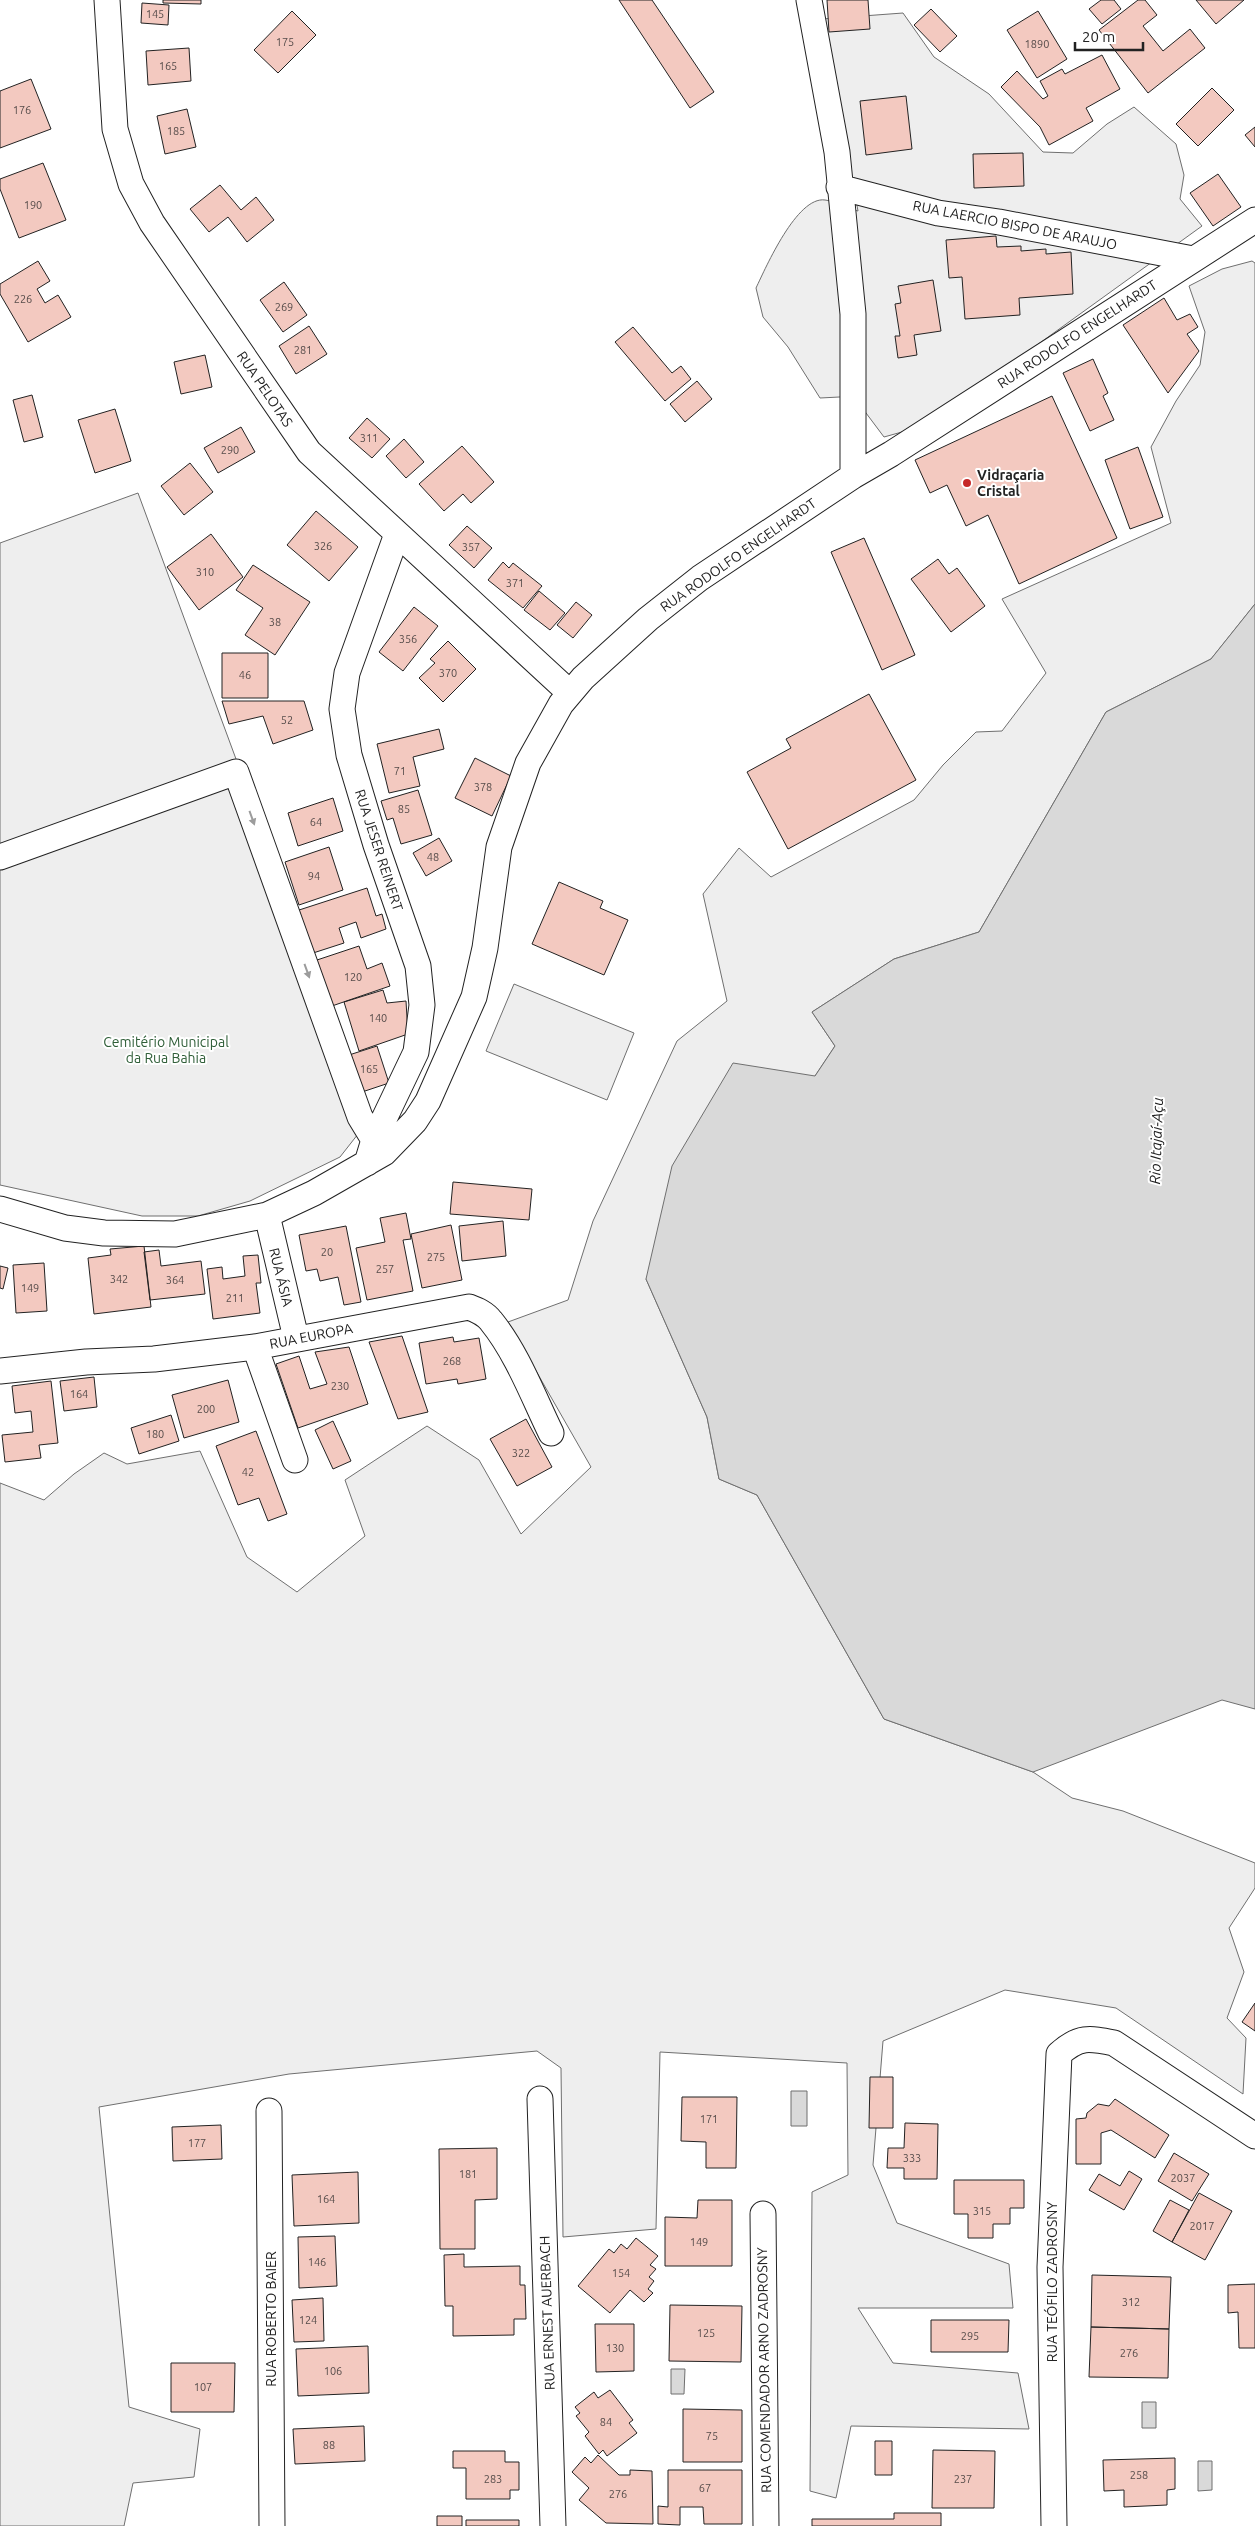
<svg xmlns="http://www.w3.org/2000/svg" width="1255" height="2526" font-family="Ubuntu,sans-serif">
	<rect width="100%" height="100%" fill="#fff"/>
	<path fill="#eee" stroke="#6f6f6f" d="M903,13L934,57L989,94L1043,152L1073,153L1107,124L1134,107L1176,144L1184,175L1180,199L1202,226L983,384L909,430L884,437L863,409L859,396L820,398L788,347L763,317L756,288C766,267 797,196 825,200C836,201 847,209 858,211L822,19Z
		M1252,261L1255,263V604L1211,659L1106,712L979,932L894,959L812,1012L835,1046L815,1076L646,1279L707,1417L719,1479L757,1495L884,1719L1033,1772L1072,1798L1123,1811L1255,1863V1888L1229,1928L1244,1972L1227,2018L1246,2038L1243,2094L1116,2008L1005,1990L883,2041L873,2165L897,2223L1009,2264L1013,2308H858L893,2363L1018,2373L1029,2429L851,2426L836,2498L810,2491L812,2192L848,2175L847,2063L660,2052L656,2229L563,2237L561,2068L537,2051L289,2074L99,2107L129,2407L200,2429L194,2477L133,2483L124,2526H0V1483L44,1500L74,1474L104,1453L127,1464L200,1451L247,1557L297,1592L365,1536L345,1480L427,1426L479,1460L521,1534L591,1467L508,1322L568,1300L593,1221L677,1041L727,1001L703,894L739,848L771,877L914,800L943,765L976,732L1002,731L1046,673L1002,599L1171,523L1151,447L1176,401L1200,365L1205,332L1189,286L1222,269Z
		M138,493L369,1120L340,1157L250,1201L198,1216H142L0,1185V543Z
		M514,984L634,1033L607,1100L486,1051Z"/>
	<path fill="#d9d9d9" stroke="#6f6f6f" d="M1255,604V1709L1222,1700L1033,1772L884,1719L757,1495L719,1479L707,1417L646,1279L672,1166L733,1063L815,1076L835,1046L812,1012L894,959L979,932L1106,712L1211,659Z
		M791,2091H807V2126H791Z
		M671,2369H685L684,2394H671Z
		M1142,2402H1156V2428H1142Z
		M1198,2461H1212V2490L1198,2491Z"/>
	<path fill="#f3c9c0" stroke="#222" d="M163,0H201V4L163,3Z
		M619,0H652L714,92L690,108Z
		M827,0H868L870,29L829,32Z
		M1101,0H1114L1121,9L1102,24L1089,9Z
		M1138,0H1145L1157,15L1143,26L1163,51L1190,29L1205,48L1148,93L1099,30Z
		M1196,0H1244L1216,24Z
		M142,3L169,5L168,25L141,23Z
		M931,9L957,36L940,52L914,25Z
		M292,11L316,35L278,73L254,50Z
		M1038,11L1067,59L1037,78L1007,30Z
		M189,48L191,81L148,85L146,51Z
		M1102,55L1120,89L1086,108L1093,121L1049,145L1040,127L1001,87L1017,71L1043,99L1048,96L1040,81L1062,69L1065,74Z
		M31,79L51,129L0,148V91Z
		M1212,88L1234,110L1198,146L1176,124Z
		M906,96L912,149L866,155L860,101Z
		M187,109L196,147L165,154L157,116Z
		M1255,127V147L1245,135Z
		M1023,153L1024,186L974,188L973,154Z
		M43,163L66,220L19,238L0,189V179Z
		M1218,174L1241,207L1213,226L1190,193Z
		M220,185L241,210L256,197L274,220L247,242L228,217L209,232L190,209Z
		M996,236L997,247L1021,246V251L1046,249V254L1071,252L1073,294L1019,298L1020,315L965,319L962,277L949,278L946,240Z
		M38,261L50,281L37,289L45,303L58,295L71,317L28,342L0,294V284Z
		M933,280L941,331L914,335L917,355L898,358L895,336H900L895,304L901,303L898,286Z
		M284,282L307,315L283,332L260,300Z
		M1164,298L1177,320L1190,314L1198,327L1187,334L1199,351L1168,393L1123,325Z
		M309,326L327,354L296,374L279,346Z
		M633,327L672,373L681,366L691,379L665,401L615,342Z
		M205,355L212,387L181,394L174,362Z
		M1093,359L1108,393L1103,396L1114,420L1090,431L1063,373Z
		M697,381L712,399L685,422L670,404Z
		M32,395L43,437L24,442L13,400Z
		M1052,396L1117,538L1019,584L988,515L966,526L947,485L930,493L915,460Z
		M115,409L131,461L95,473L78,420Z
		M367,418L390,439L372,458L349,438Z
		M241,427L255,452L218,473L204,448Z
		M404,439L424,462L406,478L386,456Z
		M462,446L494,482L471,503L463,494L444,511L419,484Z
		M1138,447L1163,517L1130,529L1105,460Z
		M190,463L213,492L184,515L161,486Z
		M316,511L358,547L329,581L287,545Z
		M467,526L492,548L474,568L449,545Z
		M211,534L243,577L199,610L167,567Z
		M864,538L915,655L882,670L831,552Z
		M938,559L949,574L957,568L985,606L951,632L911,579Z
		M503,562L509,568L513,563L542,586L523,608L488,580Z
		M253,565L310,602L275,655L245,635L263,608L236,590Z
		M539,591L565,613L550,630L524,610Z
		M576,602L592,615L573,638L557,625Z
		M414,607L438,626L403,671L379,652Z
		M448,641L476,669L443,702L419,678L435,663L430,659Z
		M222,653H268V698H222Z
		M869,694L916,780L788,849L747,772L791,748L786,739Z
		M222,701H304L313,730L273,744L263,716L229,724Z
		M439,729L444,749L413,757L420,786L389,793L377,744Z
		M475,758L511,776L492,816L455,798Z
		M418,790L432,835L401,844L393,818L387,820L381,801Z
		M333,798L343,831L298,846L288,813Z
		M439,838L452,861L426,876L413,853Z
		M329,847L343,890L299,905L285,862Z
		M559,882L603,901L600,908L628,920L604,975L532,944Z
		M367,888L376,916L382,914L386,929L361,938L356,922L339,928L344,943L310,954L296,911Z
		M359,946L367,969L382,963L390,986L329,1007L314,961Z
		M383,990L387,1003L406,1001L408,1034L359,1051L344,1002Z
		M377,1046L389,1083L362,1092L349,1055Z
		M453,1182L532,1189L529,1220L450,1214Z
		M406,1213L411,1239L403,1240L413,1291L367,1300L356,1248L385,1242L380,1218Z
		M503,1221L506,1256L462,1261L459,1226Z
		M451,1225L462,1280L422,1288L411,1234Z
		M346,1226L361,1302L344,1305L338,1277L320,1281L317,1269L306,1271L299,1235Z
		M144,1246L151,1307L94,1314L88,1258L111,1255L110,1249Z
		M159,1250L161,1266L201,1261L205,1294L150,1300L144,1252Z
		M258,1255L261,1283H256L260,1313L213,1319L207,1269L222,1267L223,1279L245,1276L243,1256Z
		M44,1263L47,1311L16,1313L13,1265Z
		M0,1266L8,1268L3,1289L0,1288Z
		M402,1336L428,1412L398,1419L369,1342Z
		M453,1337L454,1342L479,1338L486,1379L458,1384L457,1379L426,1384L419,1343Z
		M349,1347L368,1404L298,1428L276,1364L299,1356L310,1389L327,1384L315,1352Z
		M94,1377L97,1407L64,1411L60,1381Z
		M228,1380L239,1422L184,1438L172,1395Z
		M51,1381L58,1443L39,1445L41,1458L5,1462L2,1435L33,1432L31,1411L15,1413L12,1386Z
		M171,1415L179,1441L139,1454L131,1428Z
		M526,1419L552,1467L517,1486L490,1439Z
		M333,1421L351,1461L333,1469L315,1430Z
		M256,1431L287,1514L268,1521L259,1498L238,1505L216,1446Z
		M1255,2003V2031L1242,2022Z
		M870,2077H893V2128H869Z
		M682,2097H737L736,2168H706V2142L681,2141Z
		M1115,2099L1169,2135L1155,2158L1111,2130L1101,2133V2164H1076V2119L1086,2118L1087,2113L1098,2104L1109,2106Z
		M905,2123L938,2124L937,2179H904V2168H887L888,2148H904Z
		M221,2125L222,2159L173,2161L172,2127Z
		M497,2148V2199L475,2200V2249H440L439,2149Z
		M1174,2153L1209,2174L1192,2201L1158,2181Z
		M1129,2171L1142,2179L1124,2210L1089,2190L1099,2174L1120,2186Z
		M358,2172L359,2223L294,2226L292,2175Z
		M954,2180H1024V2208H1010V2224H993V2238H968V2214H954Z
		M1199,2193L1232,2211L1205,2260L1172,2242Z
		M698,2200H732V2266H665V2217L697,2218Z
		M1170,2200L1189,2210L1172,2242L1153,2231Z
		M335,2236L337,2286L299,2288L298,2237Z
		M636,2238L658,2256L650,2265L656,2269L649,2277L654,2281L648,2289L653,2293L644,2302L630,2290L610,2313L578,2286L609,2249L614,2253L621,2244L627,2249Z
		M464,2254V2267L520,2266V2285H525L526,2319H514V2335L453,2336V2306H445L444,2255Z
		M1092,2275L1171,2277L1169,2329L1091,2327Z
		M1255,2284V2348H1239L1238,2312L1228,2313V2285Z
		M323,2298L324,2341L294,2342L292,2300Z
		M670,2305L742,2306L741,2362L669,2361Z
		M931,2320H1009L1008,2352H931Z
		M595,2324H634V2371L596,2372Z
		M1091,2327L1169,2329L1168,2378L1089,2377Z
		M368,2346L369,2393L298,2396L296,2349Z
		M171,2363H235L234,2412H171Z
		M610,2390L633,2420L629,2423L637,2433L607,2456L603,2450L599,2454L585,2436L589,2432L576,2416L580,2413L575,2407L594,2392L598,2398Z
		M683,2409L742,2410V2462H683Z
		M364,2426L365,2461L295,2464L293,2429Z
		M875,2441H892V2475H875Z
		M933,2450L995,2451L994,2508H932Z
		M453,2451H505V2462H519V2490H510V2499H466V2468H453Z
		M598,2455L619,2475H630V2470L652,2471L653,2524L606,2523L579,2500L589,2488L572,2472L585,2457L591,2463Z
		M1175,2458V2489L1167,2490V2505L1124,2507V2490L1104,2491L1103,2460Z
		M668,2470H742V2524H704L703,2507H680V2525L658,2524V2506L668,2507Z
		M894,2513H941V2526H812V2519H894Z
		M437,2516H462V2526H437Z
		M466,2520H519V2526H466Z"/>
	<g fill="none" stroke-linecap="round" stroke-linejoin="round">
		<defs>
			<path id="minor" d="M107,0L115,129L131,184L152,223L309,452L570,693
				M809,0L837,152L853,314V476
				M839,187L938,213L999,222L1193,259
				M0,857L236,772L360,1117L374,1140
				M367,1163L374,1140L416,1052L422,1005L418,966L376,845L349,755L342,709L347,673L397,534
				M0,1209L65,1228L104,1233L175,1234L267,1215L314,1193L384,1153L415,1121L428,1101L474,997L485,948L499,847L528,763L561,704L583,678L648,619L700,578L853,476L891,454L1255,220
				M267,1215L296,1338
				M255,1347L295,1460
				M0,1371L86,1362L154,1359L255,1347L469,1307C477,1310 485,1313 491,1321C517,1353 533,1396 551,1433
				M540,2099L553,2526
				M269,2111L272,2526
				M763,2214L766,2526
				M1054,2526L1050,2267L1059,2054C1079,2036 1089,2038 1114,2043L1255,2136"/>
		</defs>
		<use href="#minor" stroke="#222" stroke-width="27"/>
		<use href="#minor" stroke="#fff" stroke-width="25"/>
	</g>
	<defs><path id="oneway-solid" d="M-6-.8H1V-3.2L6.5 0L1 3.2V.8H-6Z" transform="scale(1.25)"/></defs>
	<g fill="#9c9c9c">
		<use href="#oneway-solid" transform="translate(252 818) rotate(70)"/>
		<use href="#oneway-solid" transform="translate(307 971) rotate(70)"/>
	</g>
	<circle fill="#c62828" stroke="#fff" stroke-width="2" cx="967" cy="483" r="5"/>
	<g text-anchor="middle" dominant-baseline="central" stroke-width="4" stroke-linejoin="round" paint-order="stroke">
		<g font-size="11" fill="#564c4a">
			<text x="155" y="14">145</text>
			<text x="285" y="42">175</text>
			<text x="1037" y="44">1890</text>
			<text x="168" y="66">165</text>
			<text x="22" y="110">176</text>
			<text x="176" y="131">185</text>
			<text x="33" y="205">190</text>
			<text x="23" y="299">226</text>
			<text x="284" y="307">269</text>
			<text x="303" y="350">281</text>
			<text x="369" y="438">311</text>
			<text x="230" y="450">290</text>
			<text x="323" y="546">326</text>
			<text x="471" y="547">357</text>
			<text x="205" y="572">310</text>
			<text x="515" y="583">371</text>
			<text x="275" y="622">38</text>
			<text x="408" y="639">356</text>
			<text x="448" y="673">370</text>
			<text x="245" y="675">46</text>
			<text x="287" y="720">52</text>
			<text x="400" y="771">71</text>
			<text x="483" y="787">378</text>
			<text x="404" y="809">85</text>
			<text x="316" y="822">64</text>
			<text x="433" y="857">48</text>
			<text x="314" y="876">94</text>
			<text x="353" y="977">120</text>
			<text x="378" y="1018">140</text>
			<text x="369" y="1069">165</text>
			<text x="327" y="1252">20</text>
			<text x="436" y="1257">275</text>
			<text x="385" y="1269">257</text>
			<text x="119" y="1279">342</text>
			<text x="175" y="1280">364</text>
			<text x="30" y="1288">149</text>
			<text x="235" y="1298">211</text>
			<text x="452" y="1361">268</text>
			<text x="340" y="1386">230</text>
			<text x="79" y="1394">164</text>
			<text x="206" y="1409">200</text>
			<text x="155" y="1434">180</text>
			<text x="521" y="1453">322</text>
			<text x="248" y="1472">42</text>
			<text x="709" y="2119">171</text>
			<text x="197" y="2143">177</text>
			<text x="912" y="2158">333</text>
			<text x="468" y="2174">181</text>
			<text x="1183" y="2178">2037</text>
			<text x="326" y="2199">164</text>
			<text x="982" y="2211">315</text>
			<text x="1202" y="2226">2017</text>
			<text x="699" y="2242">149</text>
			<text x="317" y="2262">146</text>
			<text x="621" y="2273">154</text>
			<text x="1131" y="2302">312</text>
			<text x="308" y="2320">124</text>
			<text x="706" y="2333">125</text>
			<text x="970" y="2336">295</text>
			<text x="615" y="2348">130</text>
			<text x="1129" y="2353">276</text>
			<text x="333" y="2371">106</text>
			<text x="203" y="2387">107</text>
			<text x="606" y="2422">84</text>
			<text x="712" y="2436">75</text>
			<text x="329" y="2445">88</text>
			<text x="1139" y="2475">258</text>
			<text x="493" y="2479">283</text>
			<text x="963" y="2479">237</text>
			<text x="705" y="2488">67</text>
			<text x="618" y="2494">276</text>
		</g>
		<g font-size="14" fill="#222" stroke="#fff">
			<text transform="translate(1015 225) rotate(11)">RUA LAERCIO BISPO DE ARAUJO</text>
			<text transform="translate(1077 334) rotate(-33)">RUA RODOLFO ENGELHARDT</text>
			<text transform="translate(265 389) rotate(56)">RUA PELOTAS</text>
			<text transform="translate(738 555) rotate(-35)">RUA RODOLFO ENGELHARDT</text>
			<text transform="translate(379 850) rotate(72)">RUA JESER REINERT</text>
			<text transform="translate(281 1277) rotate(76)">RUA ÁSIA</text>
			<text transform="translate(311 1336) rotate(-11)">RUA EUROPA</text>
			<text transform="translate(1052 2282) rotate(-90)">RUA TEÓFILO ZADROSNY</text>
			<text transform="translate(547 2313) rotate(-92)">RUA ERNEST AUERBACH</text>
			<text transform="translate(271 2319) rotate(-90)">RUA ROBERTO BAIER</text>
			<text transform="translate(764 2370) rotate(-91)">RUA COMENDADOR ARNO ZADROSNY</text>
		</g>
		<g font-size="14" font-weight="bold" fill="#222" stroke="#fff" text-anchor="start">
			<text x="977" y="475">Vidraçaria<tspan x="977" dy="16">Cristal</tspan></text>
		</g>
		<g font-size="14" fill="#2f5e38" stroke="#fff">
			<text x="166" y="1042">Cemitério Municipal<tspan x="166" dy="16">da Rua Bahia</tspan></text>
		</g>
		<g font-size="15" font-style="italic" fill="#222" stroke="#fff">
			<text transform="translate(1156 1141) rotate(-88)">Rio Itajaí-Açu</text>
		</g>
	</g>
	<path d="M1075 42v8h68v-8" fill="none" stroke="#222222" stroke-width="2.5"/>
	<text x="1082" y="42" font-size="15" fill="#222222" stroke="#ffffff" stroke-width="4" paint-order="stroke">20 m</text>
</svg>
